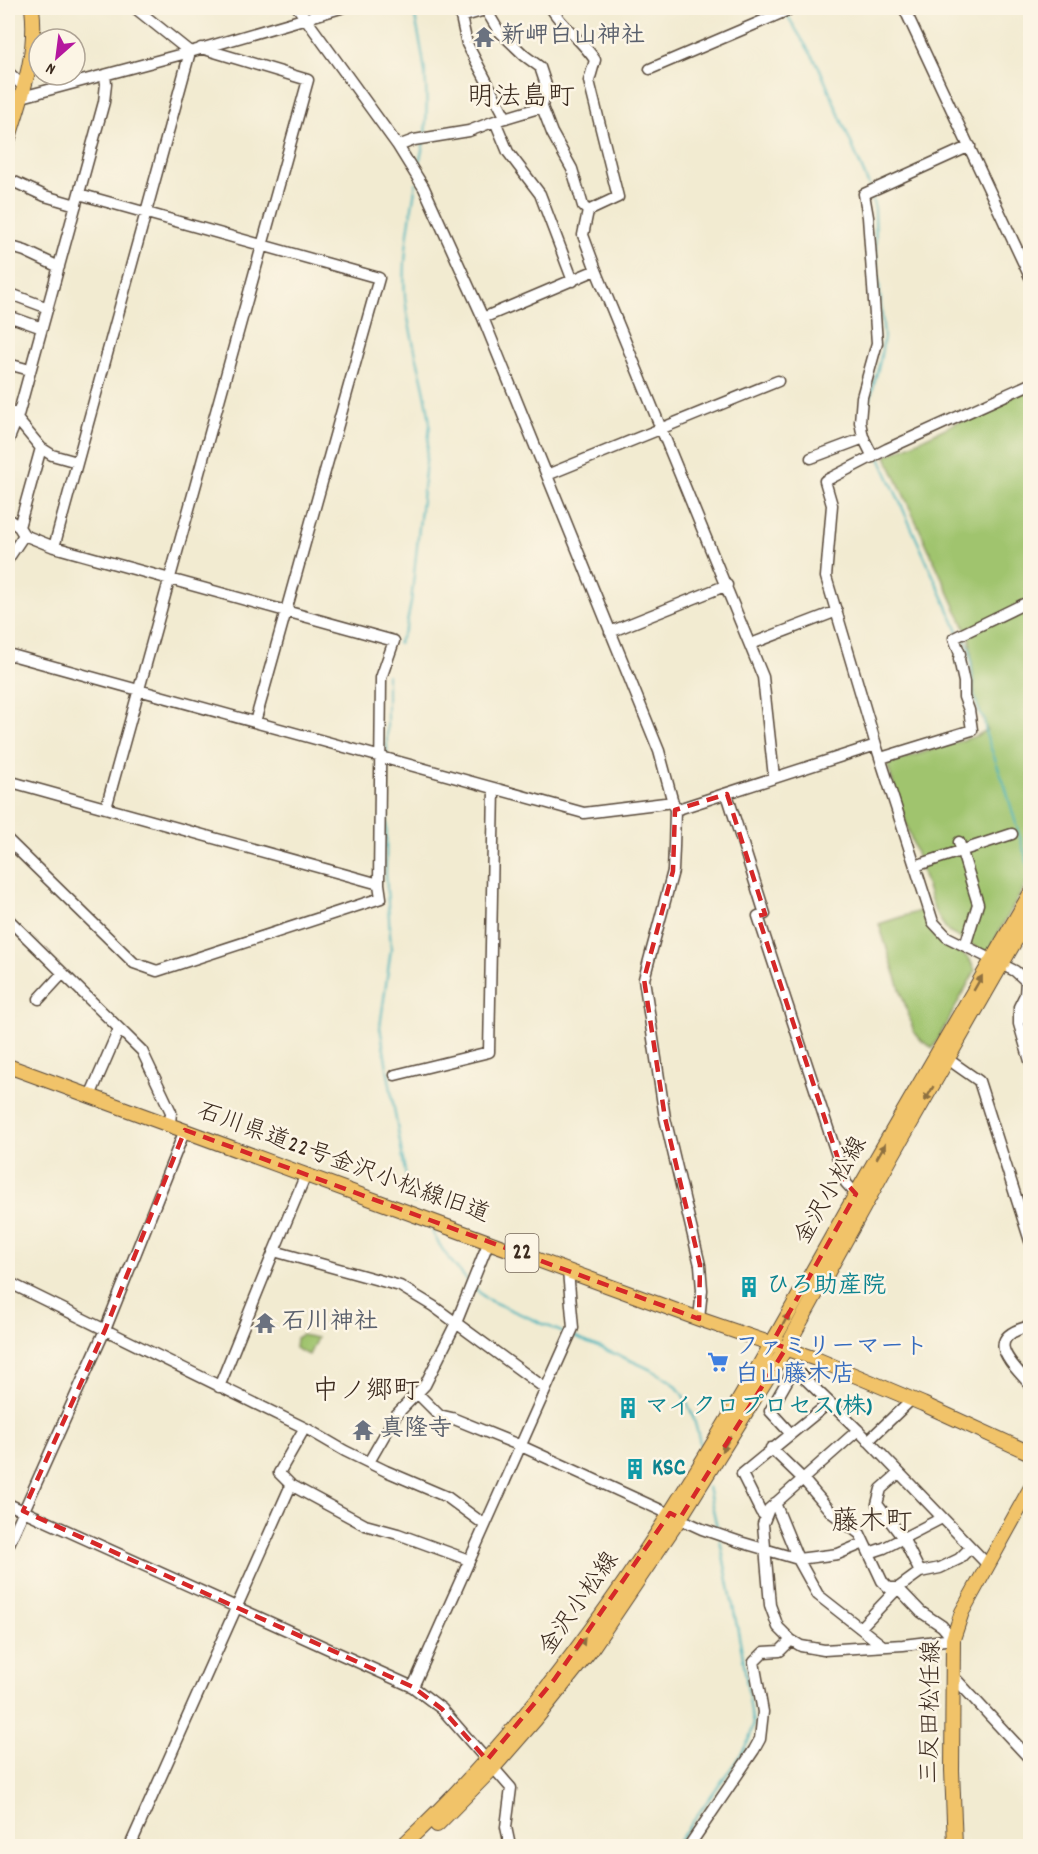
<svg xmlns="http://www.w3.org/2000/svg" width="1038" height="1854" font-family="Dekko,'Klee One',sans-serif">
	<rect width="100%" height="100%" fill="#fcf5e5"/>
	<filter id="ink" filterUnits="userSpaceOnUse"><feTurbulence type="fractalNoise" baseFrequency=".0167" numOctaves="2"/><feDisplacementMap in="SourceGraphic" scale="12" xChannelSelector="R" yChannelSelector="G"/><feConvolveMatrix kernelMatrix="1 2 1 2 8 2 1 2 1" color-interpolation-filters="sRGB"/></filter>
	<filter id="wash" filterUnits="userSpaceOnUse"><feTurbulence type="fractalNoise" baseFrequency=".008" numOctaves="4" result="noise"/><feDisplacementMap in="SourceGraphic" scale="24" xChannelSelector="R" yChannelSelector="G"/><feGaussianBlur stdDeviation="1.35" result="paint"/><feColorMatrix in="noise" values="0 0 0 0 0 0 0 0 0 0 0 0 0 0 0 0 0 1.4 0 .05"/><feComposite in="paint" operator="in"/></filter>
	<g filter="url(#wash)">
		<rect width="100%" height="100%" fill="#f2ebd1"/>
		<path fill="#a0c46e" stroke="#6e7746" stroke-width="1.5" d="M1030,388V877L987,953L948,932L935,912L887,764L976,736L987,730L975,699L970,639L886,456Z
			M923,910C926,920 928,929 935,937C950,950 969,950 975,971L933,1048L923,1042L914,1032L879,924Z
			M301,1335L317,1338L309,1355L295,1348L296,1338Z"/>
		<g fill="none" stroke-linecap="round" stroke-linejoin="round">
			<path stroke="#41b1ba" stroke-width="2" d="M413,8C423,53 430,88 425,135
				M787,15L819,67L870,188
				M418,169L424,141
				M871,194L875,209L876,250L884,337L880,361L865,419L868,435L876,450
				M880,458L959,633
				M962,638L967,642L970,650L974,695L979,711L984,719L986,735L1005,786L1030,872
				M398,644L406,627L411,603L430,424C426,381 409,340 405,297C402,259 410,220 416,183
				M387,753V675
				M387,764L386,874L391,949L380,1027L408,1189L414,1203
				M432,1231C441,1250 455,1267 469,1282
				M475,1288L486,1299L566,1334
				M574,1337C599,1348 659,1369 676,1386C691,1403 696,1425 701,1447
				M708,1487L718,1532
				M675,1846L739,1757L749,1740L753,1726L743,1657L720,1540"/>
		</g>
	</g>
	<g filter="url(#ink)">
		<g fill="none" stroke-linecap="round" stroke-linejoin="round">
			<defs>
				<path id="minor" d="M135,8L190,52
					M298,8L398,146L424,188L483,318L659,751L675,810L674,847L673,871L644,979L665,1118L700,1265L702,1290L699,1319
					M485,8L498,30L525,56L540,67L546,85L542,107L552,133L572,169L583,206L588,211L583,235L596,270L763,677L774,777
					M551,8C563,28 582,40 595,60L589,81L618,197L588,211
					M904,8L1030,277
					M485,10L461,17L467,44L506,118
					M650,69L793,8
					M8,72L24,87
					M22,97L190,52L341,8
					M542,107L495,121L508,152L540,194L573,281
					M398,146L414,140L469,131L495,121
					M8,179L45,196L76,205
					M79,194L379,278L255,722
					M8,246L25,251L59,267
					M8,293L48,308
					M483,318L596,270
					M8,321L14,318L42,328
					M8,364L30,370
					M8,412L13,413L17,419L8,441
					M41,448L52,455L77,462
					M873,457L863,437L860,422L862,397L877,343L868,217L864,194L970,146
					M811,458L864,438
					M547,475L778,381
					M8,519L19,527
					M54,547L190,52
					M8,559L24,535
					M610,632L727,585
					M751,644L837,611
					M8,654L584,813L673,802
					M876,745L826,577L832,505L825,481L887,449L1030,384
					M881,758L972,730L969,710L964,697V682L959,659L960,654L954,638L1030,601
					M8,781L379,884L381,678L394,641L54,547L24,535L19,527L41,448L17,419L104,102L106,84L105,75
					M727,794L765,914L758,916L846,1183L856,1194
					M106,808L308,80L201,48
					M675,810L876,745L933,922L947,937L1015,971L1026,981L1025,995L1019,1007V1024L1030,1061
					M8,840L134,963L157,971L381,898L379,884
					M959,842L978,904L965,946
					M915,866L1012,834
					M8,919L142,1051L171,1112L170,1124
					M39,999L63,973
					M949,1060L979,1081L1030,1241
					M395,1075L489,1052L494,788
					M90,1096L119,1029
					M306,1174L274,1251L400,1286L433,1306L546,1389
					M8,1282L309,1430L345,1451L386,1471L447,1497L485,1525
					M1030,1326C982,1338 1010,1361 1030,1385
					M219,1387L274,1251
					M418,1394L439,1415L452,1418L521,1446L702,1529L740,1542L798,1559L838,1554L864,1543
					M829,1403L791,1434L770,1411L791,1374L798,1372L858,1430
					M304,1429L279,1473L291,1485L365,1525L398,1534L469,1560
					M868,1441L912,1399
					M771,1448L803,1479L832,1513L860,1534L882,1581L889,1588H898L921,1612L942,1626L953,1639
					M369,1462L396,1415L425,1385L456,1323L489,1241
					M899,1473L881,1489L877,1504L903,1538L920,1572
					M775,1503L798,1559L818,1595L883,1646
					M8,1504L413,1687L442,1709L511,1788L506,1827L510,1846
					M765,1516L761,1512L742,1474L791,1434
					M8,1546L105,1330L185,1130
					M869,1553L884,1548L942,1518
					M860,1628L898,1588L920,1572L940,1568L959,1559L970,1548
					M953,1639L903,1645L824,1650L801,1646L791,1640L778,1627L770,1605L763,1524L769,1509L858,1430L987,1564
					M952,1675L1030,1759
					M413,1687L573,1328L568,1271
					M130,1846L291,1485
					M689,1846L754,1750L760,1739L763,1712L754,1662L764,1652L780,1651L791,1640"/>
				<path id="major" d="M8,141C21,97 38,54 32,8
					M8,1066L699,1319L816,1359L923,1404L1030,1453
					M437,1825L493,1768L535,1720L590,1651L680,1518L786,1348L892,1156L1030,915
					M402,1846C587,1674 712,1451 834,1233C898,1119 965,1007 1030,894
					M955,1846L952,1770L953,1639L962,1612L1030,1489"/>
			</defs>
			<use href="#minor" stroke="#564739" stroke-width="13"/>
			<use href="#major" stroke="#564739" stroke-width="16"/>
			<use href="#minor" stroke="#fff" stroke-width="10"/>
			<use href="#major" stroke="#f1c369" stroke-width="14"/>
		</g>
		<defs><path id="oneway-solid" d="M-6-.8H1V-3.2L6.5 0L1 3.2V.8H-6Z" transform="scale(1.5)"/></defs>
		<g fill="#8d6f40">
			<use href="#oneway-solid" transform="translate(978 983) rotate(-60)"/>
			<use href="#oneway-solid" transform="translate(929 1094) rotate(120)"/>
			<use href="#oneway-solid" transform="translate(881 1151) rotate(-60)"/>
			<use href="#oneway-solid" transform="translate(785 1321) rotate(-61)"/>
			<use href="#oneway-solid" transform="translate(726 1444) rotate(122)"/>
			<use href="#oneway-solid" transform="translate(580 1645) rotate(-54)"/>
		</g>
	</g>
	<path fill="none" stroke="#d62828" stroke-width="4.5" stroke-dasharray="12 8" stroke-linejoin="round" d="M727,794L765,914L758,916L846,1183L856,1194L772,1343L786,1348L680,1518L670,1513L554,1680L487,1760L442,1709L413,1687L23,1511L105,1330L185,1130L699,1319L700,1265L665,1118L644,979L673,871L675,810Z"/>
	<defs>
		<symbol id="temple-bare" viewBox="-9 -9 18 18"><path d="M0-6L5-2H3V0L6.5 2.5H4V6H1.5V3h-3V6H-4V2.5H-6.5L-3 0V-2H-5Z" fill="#6b7280" stroke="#fcf5e5" stroke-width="2.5" paint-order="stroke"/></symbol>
		<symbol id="building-bare" viewBox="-9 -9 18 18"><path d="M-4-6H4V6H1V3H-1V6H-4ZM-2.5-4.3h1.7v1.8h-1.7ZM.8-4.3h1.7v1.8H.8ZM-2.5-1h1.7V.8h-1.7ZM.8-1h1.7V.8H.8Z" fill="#0f9aa8" stroke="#fcf5e5" stroke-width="2.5" paint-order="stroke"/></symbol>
		<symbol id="supermarket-bare" viewBox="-9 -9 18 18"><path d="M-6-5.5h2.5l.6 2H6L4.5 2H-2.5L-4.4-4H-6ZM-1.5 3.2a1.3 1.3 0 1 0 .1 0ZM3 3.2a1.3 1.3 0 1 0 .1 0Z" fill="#3f7fe0" stroke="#fcf5e5" stroke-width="2.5" paint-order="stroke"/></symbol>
	</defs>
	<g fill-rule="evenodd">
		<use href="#temple-bare" x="469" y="22" width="30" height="30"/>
		<use href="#building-bare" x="734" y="1272" width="30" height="30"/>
		<use href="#temple-bare" x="250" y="1308" width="30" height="30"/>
		<use href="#supermarket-bare" x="703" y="1347" width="30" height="30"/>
		<use href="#building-bare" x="613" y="1393" width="30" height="30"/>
		<use href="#temple-bare" x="348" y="1415" width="30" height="30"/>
		<use href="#building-bare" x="620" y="1454" width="30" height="30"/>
	</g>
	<g text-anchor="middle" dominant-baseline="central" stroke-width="5" stroke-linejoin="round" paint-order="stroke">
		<rect fill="#fcf5e5" stroke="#75675a" stroke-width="1.5" x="505.5" y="1234" width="33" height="38" rx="4.5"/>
		<g font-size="22" font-weight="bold" fill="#3b2a1e">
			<text x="522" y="1253">22</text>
		</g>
		<g font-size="24" font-weight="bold" fill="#5b616d" stroke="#fcf5e5" text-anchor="start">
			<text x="501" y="37">新岬白山神社</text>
			<text x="282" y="1323">石川神社</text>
			<text x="380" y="1430">真隆寺</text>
		</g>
		<g font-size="24" fill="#3b2a1e" stroke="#fcf5e5">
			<text transform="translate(343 1164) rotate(20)">石川県道22号金沢小松線旧道</text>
			<text transform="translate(832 1191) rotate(-60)">金沢小松線</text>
			<text transform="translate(580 1604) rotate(-55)">金沢小松線</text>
			<text transform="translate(932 1712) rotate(-89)">三反田松任線</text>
		</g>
		<g font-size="24" font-weight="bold" fill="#0d838f" stroke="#fcf5e5" text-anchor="start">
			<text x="766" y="1287">ひろ助産院</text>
			<text x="645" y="1408">マイクロプロセス(株)</text>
			<text x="652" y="1469">KSC</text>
		</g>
		<g font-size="24" font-weight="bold" fill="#366cbe" stroke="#fcf5e5" text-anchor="start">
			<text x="735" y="1348">ファミリーマート<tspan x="735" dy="28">白山藤木店</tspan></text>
		</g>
		<g font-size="27" fill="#3b2a1e" stroke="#fcf5e5">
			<text x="521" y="98">明法島町</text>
			<text x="366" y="1392">中ノ郷町</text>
			<text x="872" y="1523">藤木町</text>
		</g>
	</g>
	<rect width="1038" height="1854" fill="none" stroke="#fcf5e5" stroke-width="30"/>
	<g transform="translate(57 57) rotate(208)"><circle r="28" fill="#fcf5e5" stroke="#afa495" stroke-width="1.5"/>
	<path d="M0-4.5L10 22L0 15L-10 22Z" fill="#b5179e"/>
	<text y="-9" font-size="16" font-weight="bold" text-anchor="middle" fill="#3b2a1e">N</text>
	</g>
</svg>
